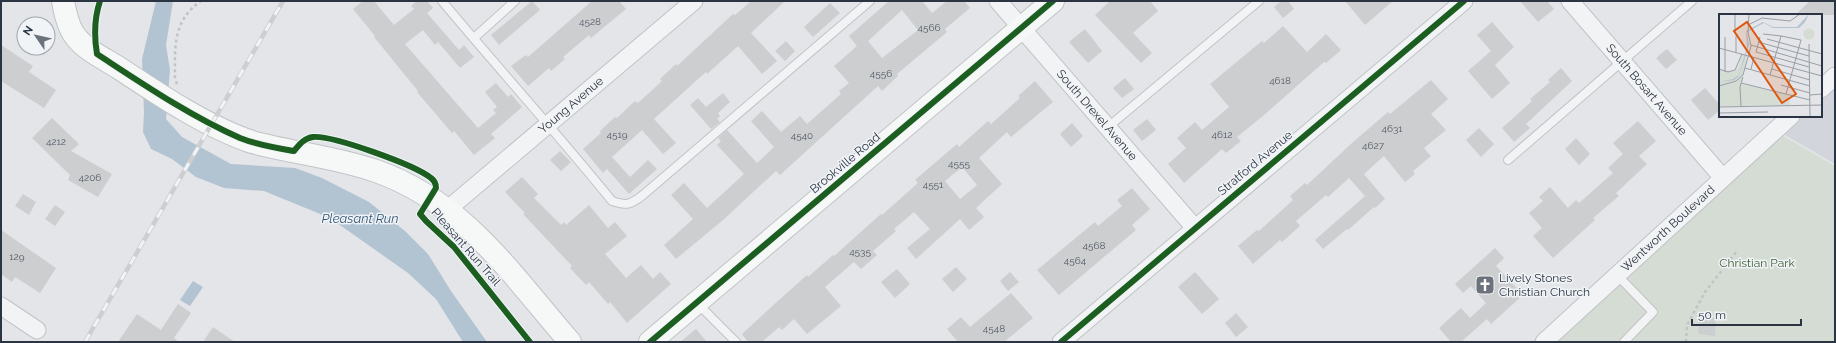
<svg xmlns="http://www.w3.org/2000/svg" width="1836" height="343" font-family="Raleway,sans-serif">
	<rect width="100%" height="100%" fill="#e3e5e8"/>
	<path fill="#d2d5db" d="M1835,86V164L1783,134L1802,116H1821V99Z"/>
	<path fill="#d4dcd4" d="M1780,134L1835,166V342H1554Z"/>
	<path fill="#b2c3d2" d="M156,1H173L166,45L170,70L166,119L182,137L231,164L295,168L322,178L369,202L405,231L428,254L451,291L487,342H463L436,299L408,273L330,218L264,191L224,188L196,177L172,159L151,149L143,132L144,113L142,59Z
		M193,281L203,287L190,306L180,300Z"/>
	<path fill="#ccced0" fill-rule="evenodd" d="M363,1H374L394,25L414,9L411,6L417,1H427L433,8L427,13L459,50L464,45L474,57L460,68L438,42L435,45L423,30L405,44L478,128L496,113L493,110L497,107L485,92L496,83L508,97L511,94L522,107L491,134L495,138L474,155L454,131L452,133L417,92L418,91L374,37L375,36L353,9Z
		M532,1L540,10L499,45L491,35Z
		M592,1H619L626,9L591,38L589,35L563,57L565,59L551,71L549,68L528,86L511,66L526,55L528,57Z
		M751,1H785L751,33L777,61L762,74L738,46L707,74L706,72L697,80L654,119L676,143L663,154L642,130L612,157L630,177L648,160L657,169L629,194L607,169L603,173L583,149L601,133L600,131L615,117L617,118L635,101L638,103L662,81L660,79L676,64L677,66L733,14L735,15Z
		M889,1H922L932,13L947,1H964L970,8L945,29L947,32L897,74L898,76L882,91L878,86L780,175L776,171L723,220L676,259L664,245L693,219L671,195L684,183L707,208L744,174L717,145L721,141L718,138L727,130L757,163L774,147L751,121L762,111L781,132L800,116L807,124L841,94L839,91L849,83L834,66L857,46L849,36ZM902,10L918,30L882,58L868,41Z
		M1110,1H1150L1158,11L1133,33L1152,53L1141,63L1095,15Z
		M1281,1H1288L1294,9L1283,18L1274,7Z
		M1345,1H1393L1365,25Z
		M1520,1H1547L1554,9L1538,22Z
		M1810,1H1835V15H1795Z
		M830,3L840,13L813,37L804,27Z
		M1492,22L1514,47L1495,65L1510,83L1492,99L1468,71L1491,51L1477,35Z
		M1283,26L1307,52L1326,34L1341,50L1326,63L1324,62L1264,115L1237,137L1241,141L1226,153L1222,149L1184,183L1168,164L1186,148L1177,138L1195,122L1202,130L1229,107L1210,84L1262,41L1264,43Z
		M1085,29L1102,51L1088,63L1069,42Z
		M786,41L795,51L785,61L775,51Z
		M1,45L33,66L29,72L56,90L44,108L1,81Z
		M1667,49L1677,60L1666,69L1656,58Z
		M1561,68L1572,81L1526,124L1530,128L1514,142L1502,128L1532,101L1530,99L1550,82L1548,80Z
		M1125,78L1134,89L1122,98L1113,88Z
		M1431,80L1448,99L1431,114L1446,130L1424,148L1431,156L1413,171L1415,174L1405,182L1384,156L1364,174L1385,199L1375,208L1374,207L1348,230L1347,229L1323,249L1315,240L1365,196L1349,178L1328,197L1326,195L1296,221L1300,226L1282,242L1280,240L1253,264L1238,246L1257,230L1259,231L1293,200L1290,196L1305,183L1307,185L1352,143L1388,112L1390,114Z
		M1035,81L1053,102L1011,137L1007,132L979,158L1002,184L976,208L984,217L969,230L960,219L916,259L907,248L930,229L914,212L894,229L896,231L873,251L877,255L861,269L854,262L825,287L841,306L807,334L794,319L782,330L779,327L762,342H748L742,334L779,300L807,275L808,277L833,255L834,256L881,214L882,215L918,183L915,180L957,144L959,147L988,121L991,124L1020,98L1018,96ZM962,167L977,185L960,199L945,181Z
		M1705,88L1720,105V110L1708,120L1691,100Z
		M723,93L730,102L718,113L720,116L717,119L720,122L711,129L690,105L698,98L706,107Z
		M52,118L79,144L71,151L112,174L98,197L68,180L70,175L32,138Z
		M1147,119L1156,130L1142,141L1133,130Z
		M1638,121L1656,141L1639,156L1647,164L1616,193L1619,196L1593,218L1595,220L1553,258L1533,236L1542,228L1529,213L1543,201L1539,197L1550,187L1568,208L1576,200L1579,203L1613,173L1608,168L1623,154L1613,143Z
		M1072,123L1083,136L1071,147L1060,134Z
		M1479,128L1494,144L1481,157L1466,140Z
		M1576,138L1590,154L1579,165L1565,149Z
		M560,151L571,162L561,171L550,160Z
		M522,177L538,194L534,198L561,225L564,222L566,225L589,205L608,228L615,222L627,236L605,254L626,278L641,265L653,279L660,272L671,284L627,323L610,302L608,304L589,282L586,285L570,268L572,266L523,214L525,213L505,192Z
		M1132,188L1150,209L1132,225L1136,230L1059,295L1037,270L1095,222L1098,226L1122,206L1117,200Z
		M23,194L36,202L29,215L15,206Z
		M55,205L65,212L55,226L45,219Z
		M1,230L56,268L40,293L15,277L12,282L1,274Z
		M1495,248L1504,258L1496,266L1523,295L1491,324L1487,319L1461,342H1451L1439,328L1461,308L1470,318L1486,303L1471,286L1463,293L1455,284Z
		M956,267L967,279L953,292L942,279Z
		M897,269L910,284L895,298L881,282Z
		M1010,272L1019,282L1008,291L1000,281Z
		M1195,272L1219,299L1202,314L1178,287Z
		M1011,293L1033,318L1004,342H958L947,329L961,317L970,327Z
		M178,304L191,313L174,338L179,342H118L137,314L161,330Z
		M1236,313L1248,327L1236,337L1225,323Z
		M1700,317L1716,318L1715,336L1698,334Z
		M213,327L235,342H203Z
		M696,329L707,342H680Z"/>
	<g fill="none" stroke-linecap="round" stroke-linejoin="round">
		<defs>
			<path id="lane" d="M442,1C498,68 557,133 612,201C627,206 630,205 643,195L870,1
				M474,38L515,1
				M1108,127L1259,1
				M1508,160L1692,1
				M1617,275L1653,312L1624,342
				M697,303L736,342"/>
			<g id="street">
				<path id="s1" d="M998,1L1195,228"/>
				<path id="s2" d="M1570,1L1723,178"/>
				<path d="M1821,89L1835,76"/>
				<path id="s3" d="M448,209L694,1"/>
				<path d="M1,306L37,330"/>
				<path d="M1061,342L1464,1"/>
				<path id="s4" d="M1544,342L1791,116"/>
			</g>
			<path id="secondary" d="M63,1C65,12 67,23 73,33C83,49 103,58 119,68C158,94 207,127 252,142C293,153 336,157 376,171C464,202 511,274 570,342
				M650,342L1053,1"/>
		</defs>
		<use href="#lane" stroke="#c1c3c6" stroke-width="10"/>
		<use href="#street" stroke="#c1c3c6" stroke-width="19"/>
		<use href="#secondary" stroke="#c1c3c6" stroke-width="24"/>
		<path stroke="#c1c4c7" stroke-width="2.5" stroke-dasharray="3 3" stroke-linecap="butt" d="M177,84L175,79C175,48 172,21 201,1
			M1686,342L1687,325L1705,292L1737,251"/>
		<use href="#lane" stroke="#f2f3f5" stroke-width="8"/>
		<use href="#street" stroke="#f2f3f5" stroke-width="17"/>
		<use href="#secondary" stroke="#f6f7f7" stroke-width="22"/>
		<defs>
			<path id="rail" d="M85,342L283,1"/>
		</defs>
		<use href="#rail" stroke="#ccced0" stroke-width="4.5"/>
		<use href="#rail" stroke="#f1f4f7" stroke-width="3" stroke-dasharray="9" stroke-linecap="butt"/>
		<defs>
			<path id="cycleway" d="M100,1C94,19 94,36 97,54C143,84 190,116 240,138C257,145 276,148 294,151C299,145 304,138 313,137C332,135 415,165 431,178C435,181 436,184 436,188L420,214L426,221L454,247L530,342
				M650,342L1053,1
				M1061,342L1464,1"/>
		</defs>
		<use href="#cycleway" stroke="#f1f4f7" stroke-width="8"/>
		<use href="#cycleway" stroke="#1b5e20" stroke-width="6"/>
	</g>
	<defs>
		<symbol id="church-square" viewBox="-11 -11 22 22"><rect x="-9" y="-9" width="18" height="18" rx="4" fill="#6b727c" stroke="#f1f4f7"/><path d="M-1.2-6h2.4v3.5h3.3v2.4h-3.3V6h-2.4V-.1h-3.3v-2.4h3.3Z" fill="#fff"/></symbol>
	</defs>
	<g fill-rule="evenodd">
		<use href="#church-square" x="1474" y="274" width="22" height="22"/>
	</g>
	<g text-anchor="middle" dominant-baseline="central" stroke-width="3" stroke-linejoin="round" paint-order="stroke">
		<g font-size="10" fill="#535b66">
			<text x="590" y="21">4528</text>
			<text x="929" y="27">4566</text>
			<text x="881" y="73">4556</text>
			<text x="1280" y="80">4618</text>
			<text x="1392" y="128">4631</text>
			<text x="617" y="134">4519</text>
			<text x="1222" y="134">4612</text>
			<text x="802" y="135">4540</text>
			<text x="56" y="141">4212</text>
			<text x="1373" y="145">4627</text>
			<text x="959" y="163">4555</text>
			<text x="90" y="177">4206</text>
			<text x="933" y="184">4551</text>
			<text x="1094" y="245">4568</text>
			<text x="860" y="251">4535</text>
			<text x="17" y="256">129</text>
			<text x="1075" y="260">4564</text>
			<text x="994" y="328">4548</text>
		</g>
		<g font-size="12" fill="#2a3442" stroke="#f1f4f7">
			<text stroke="none"><textPath href="#s2" startOffset="117">South Bosart Avenue</textPath></text>
			<text stroke="none"><textPath href="#s3" startOffset="161">Young Avenue</textPath></text>
			<text stroke="none"><textPath href="#s1" startOffset="151">South Drexel Avenue</textPath></text>
			<text transform="translate(845 163) rotate(-40)">Brookville Road</text>
			<text transform="translate(1255 163) rotate(-40)">Stratford Avenue</text>
			<text stroke="none"><textPath href="#s4" startOffset="168">Wentworth Boulevard</textPath></text>
			<text transform="translate(466 247) rotate(49)">Pleasant Run Trail</text>
		</g>
		<g font-size="12" fill="#405d37" stroke="#f1f4f7">
			<text x="1757" y="263">Christian Park</text>
		</g>
		<g font-size="12" fill="#2a3442" stroke="#f1f4f7" text-anchor="start">
			<text x="1499" y="278">Lively Stones<tspan x="1499" dy="14">Christian Church</tspan></text>
		</g>
		<g font-size="13" font-style="italic" fill="#345575" stroke="#f1f4f7">
			<text x="360" y="218">Pleasant Run</text>
		</g>
	</g>
	<g transform="translate(1719 14)">
		<rect width="103" height="103" fill="#e3e5e8"/>
		<path d="M84.5 20a5.5 5.5 0 1 1 11 0a5.5 5.5 0 1 1-11 0ZM23,41L28,42L22,70L70,81L71,91L0,92V56L15,57L19,54Z" fill="#d4dcd4"/>
		<path d="M90,0L86,8L80,14H54L45,9L28,18L30,31L20,62L15,66L0,68L14,65L20,61L28,33L27,17L44,8L54,13H78Z" fill="#b2c3d2"/>
		<path fill="none" stroke="#999ea6" stroke-width="1" d="M16,0V18M29,11L43,4L71,7L81,0M44,20L62,22M17,22V38M6,23V58M41,23L37,38L90,53M48,25L103,40M39,28L90,42M90,30L91,103M32,31L103,52M0,34L103,62M26,54L91,72M0,55L9,58L16,56L23,40M32,55L35,43M53,55L91,66M51,61L62,22L82,26L67,80M22,69L91,86M62,71L91,79M0,72L17,67L24,61L32,32L29,18L30,0M91,81L103,80M0,93L103,91M22,93L21,73L24,63M0,99L49,98"/>
		<path fill="#de570f" fill-opacity="0.15" stroke="#de570f" stroke-width="2" d="M28,8L77,80L63,89L15,17Z"/>
		<rect width="103" height="103" fill="none" stroke="#2a3442" stroke-width="2"/>
	</g>
	<rect width="1836" height="343" fill="none" stroke="#2a3442" stroke-width="4"/>
	<g transform="translate(36 36) rotate(304)"><circle r="19" fill="#f1f4f7" stroke="#a1a7af"/>
	<path d="M0-3L7 15L0 10L-7 15Z" fill="#6b727c"/>
	<text y="-6" font-size="11" font-weight="bold" text-anchor="middle" fill="#2a3442">N</text>
	</g>
	<path d="M1692 319v6h109v-6" fill="none" stroke="#2a3442" stroke-width="2"/>
	<text x="1698" y="319" font-size="12" fill="#2a3442" stroke="#f1f4f7" stroke-width="3" paint-order="stroke">50 m</text>
</svg>
